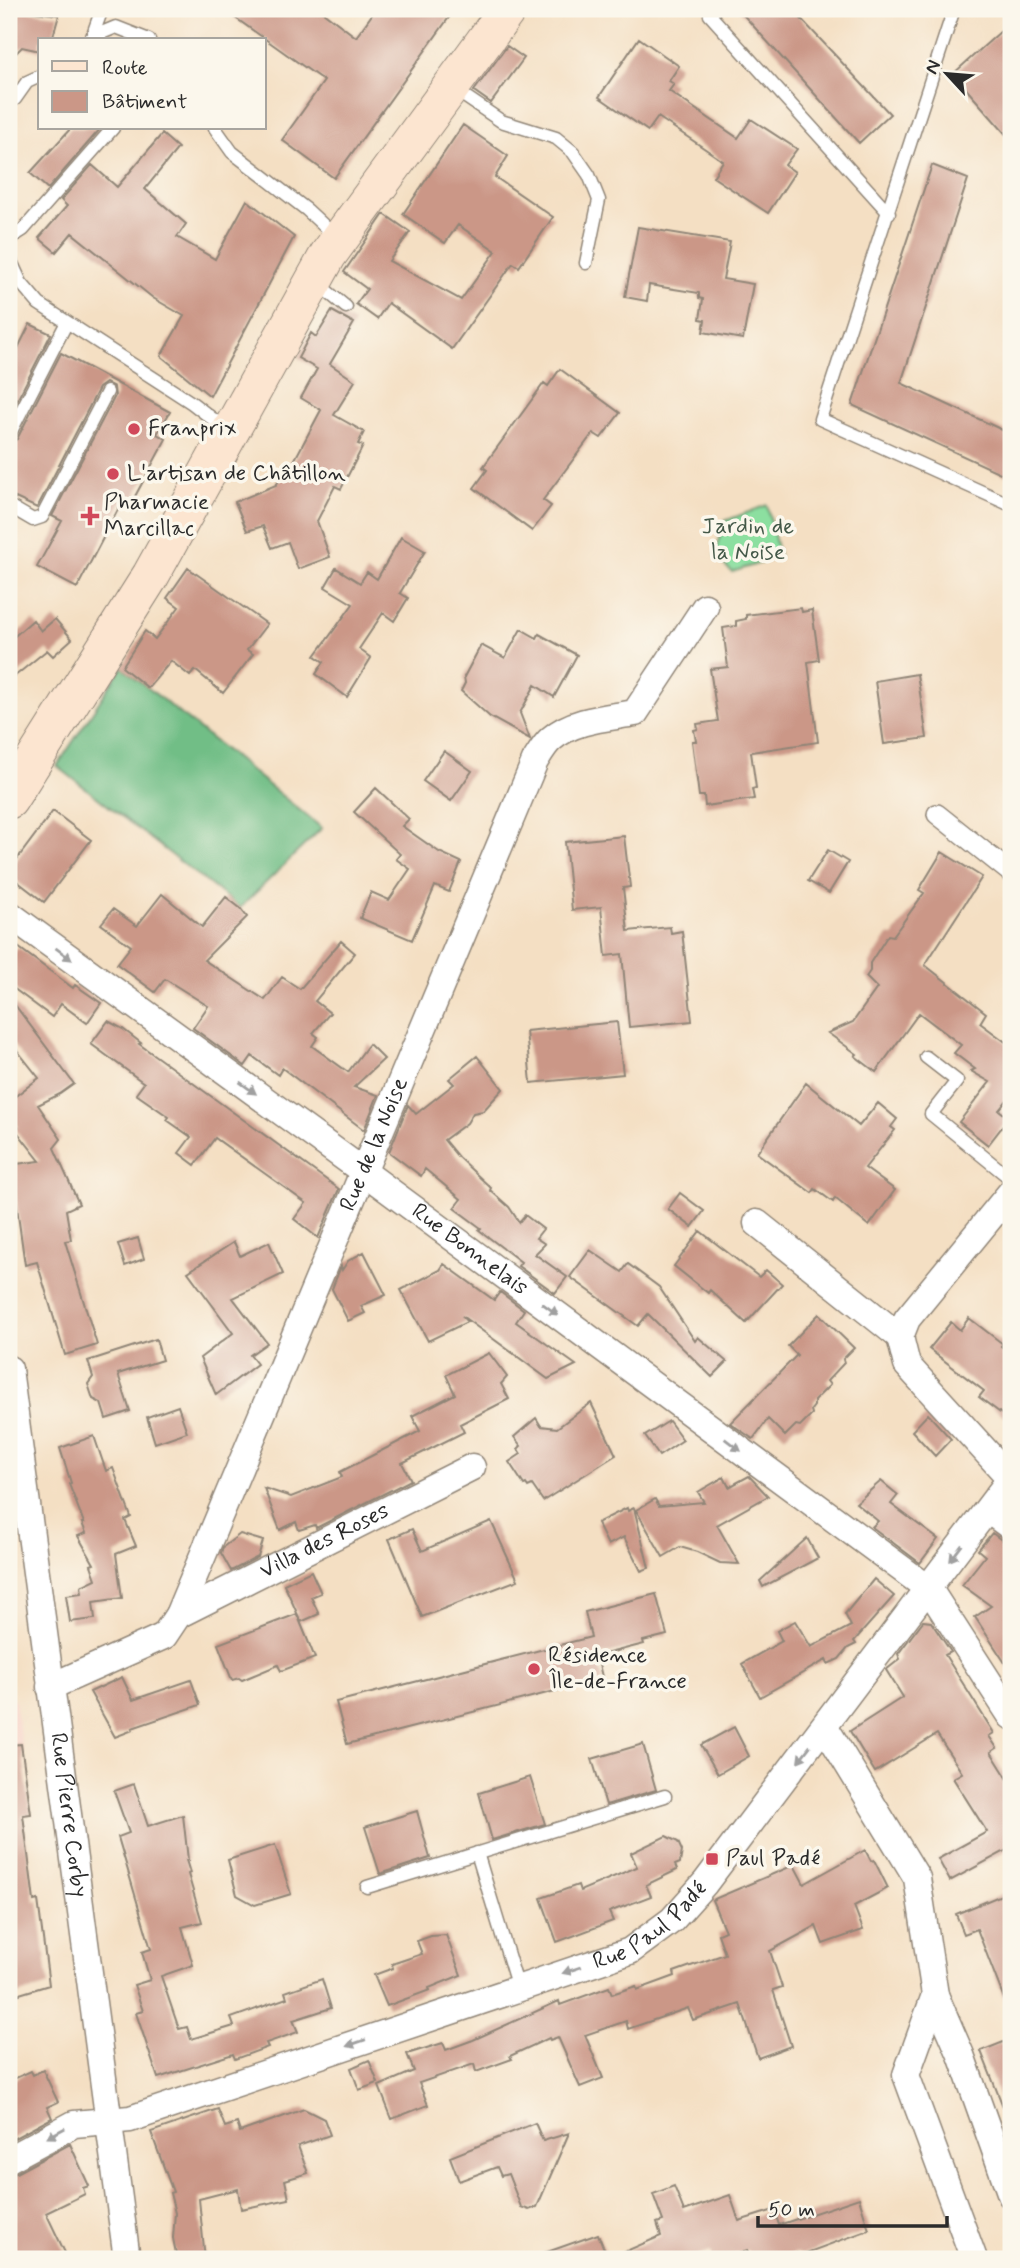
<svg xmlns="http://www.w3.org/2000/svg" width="1020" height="2268" font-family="Mynerve,sans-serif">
	<rect width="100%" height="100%" fill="#fbf7ec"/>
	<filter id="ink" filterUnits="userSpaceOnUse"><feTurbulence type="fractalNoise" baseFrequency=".0143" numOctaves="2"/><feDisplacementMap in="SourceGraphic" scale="14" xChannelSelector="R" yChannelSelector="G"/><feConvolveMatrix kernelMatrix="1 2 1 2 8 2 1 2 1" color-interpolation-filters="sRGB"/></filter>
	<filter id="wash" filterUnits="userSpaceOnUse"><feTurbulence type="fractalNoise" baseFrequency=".00686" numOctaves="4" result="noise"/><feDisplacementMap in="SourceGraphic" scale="28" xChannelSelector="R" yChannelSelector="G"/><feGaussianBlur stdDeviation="1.57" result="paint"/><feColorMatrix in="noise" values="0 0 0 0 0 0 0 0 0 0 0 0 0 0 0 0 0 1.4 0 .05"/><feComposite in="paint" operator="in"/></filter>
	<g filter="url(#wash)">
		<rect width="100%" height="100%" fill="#f4dfc3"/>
		<path fill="#f7d1c6" d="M15,1700L31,1814L9,1817V1701Z"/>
		<path fill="#8cdfa0" stroke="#5c8566" stroke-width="2" d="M767,505L779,557L732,572L715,556L725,521Z"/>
		<path fill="#71be86" stroke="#4e7458" stroke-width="2" d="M122,667L322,828L240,908L57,766Z"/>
		<g id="blocks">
			<path fill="#cb9787" d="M9,9L59,15L52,40H40V51L22,47L9,60Z
				M223,9H319L356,37L376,9H455L334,178L282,140L324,81Z
				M738,9H792L890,114L859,143Z
				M1011,22V140L953,74Z
				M639,38L679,66L669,81L674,84L669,91L738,138L751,119L797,149L785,165L795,172L768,213L713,177L723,161L658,117L648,131L599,97Z
				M507,46L524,58L491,103L474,91Z
				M463,125L508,156L495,177L553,217L519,267L513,263L452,349L388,303L377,319L356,304L367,289L344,272L384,214L410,232L389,261L461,300L496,251L458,225L445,243L403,214Z
				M71,128H101L48,189L30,173Z
				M162,134L178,148L145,189L186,224L177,237L215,259L247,200L294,237L210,396L161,356L184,316L153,298L72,233L56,252L39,238L67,206L61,200L92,165L117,187Z
				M932,165L968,179L901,383L1011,434V478L852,405Z
				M638,227L730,242L723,279L753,284L743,339L703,332L705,320L700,319L703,299L699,298V293L649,285L647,301L625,297Z
				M332,311L354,323L330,364L355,381L334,415L364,432L358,444L363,446L341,489L335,486L317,521L330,557L298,569L288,542L272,548L263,526L247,531L235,502L276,485L294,461L321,410L301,398L317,369L298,358L311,333L316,337Z
				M30,324L51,334L9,416V366Z
				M61,353L170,412L157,434L166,439L133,500L122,502L77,588L37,567L62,521L52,516L115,396L114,387L106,383L99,388L37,508L9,495V444L17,439Z
				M560,369L620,413L601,438L593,433L543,500L551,506L532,531L474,488L487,470L483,467L544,383L548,386Z
				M401,537L425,551L400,593L408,598L394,621L383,613L359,649L371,658L347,697L316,674L324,662L315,656L353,604L325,587L336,568L360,583L367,572L377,579Z
				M188,568L267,624L247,650L253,654L223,693L195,670L190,676L171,661L148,688L122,667L145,631L155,639L179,607L167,598Z
				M801,608L802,612L812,610L819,660L808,662L818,742L751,752L756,788L752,789L754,799L705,806L704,796H699L692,741H696L694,730L698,729L697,724L718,721L710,669L728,667L723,628L736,626V621L746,619V615Z
				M55,619L72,639L53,656L47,650L9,681V641L33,620L41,631Z
				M521,629L537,638L539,634L577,655L554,697L535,685L520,713L530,739L490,717L461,691L465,683L464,677L481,645L505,658Z
				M917,674L927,738L884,744L875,681Z
				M444,751L472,771L451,801L423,781Z
				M376,788L409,819L402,826L439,852L461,862L449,892L435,886L412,940L360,918L371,892L389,900L410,869L396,859L400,854L354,812Z
				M53,811L91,840L44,902L9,875V870Z
				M624,836L630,887L623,888L628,931L670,927L671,933L682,931L692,1021L629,1027L622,954L606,956L601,907L572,910L565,842Z
				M828,850L848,862L829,893L808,881Z
				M942,852L982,877L925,965L986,1013L980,1023L1011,1046V1095L999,1110L1009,1118L988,1145L959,1122L990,1082L971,1071L975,1069L954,1053L961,1045L919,1013L876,1072L855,1056L857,1054L828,1033L853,1022L877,988L866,977L870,971V963L888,935L893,936L924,893L919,890Z
				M162,894L202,927L226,897L240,908L247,917L204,960L265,1000L282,977L300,989L341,941L355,953L315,1001L330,1013L313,1033L318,1037L312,1046L348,1072L369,1044L384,1059L354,1087L378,1095L364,1130L282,1068L278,1075L252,1056L245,1066L193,1028L208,1006L165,979L155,992L117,964L131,946L101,924L113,909L137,926Z
				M18,947L73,988L75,985L101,1003L87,1023L61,1004L52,1017L9,985V960Z
				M9,997L74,1084L60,1094L38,1105L61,1139L54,1148L79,1204L66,1210L71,1240L65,1241L97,1345L65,1355L37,1262L25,1265L15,1193L13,1188L9,1189V1165L40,1161L15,1129L18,1127L9,1115V1101L39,1078L9,1040Z
				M108,1021L123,1029L141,1043L139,1044L339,1189L318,1238L294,1219L306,1203L215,1138L195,1165L179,1153L191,1137L167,1120L169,1117L136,1094L144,1083L91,1044Z
				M617,1022L623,1074L531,1083L526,1031Z
				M477,1056L503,1089L483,1111L473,1113L467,1123L444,1140L458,1157L491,1188L490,1190L509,1207L519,1222L525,1215L543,1229L536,1238L545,1244L535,1254L567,1277L555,1293L518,1266L521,1262L479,1230L481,1228L454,1208L461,1199L425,1169L421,1176L389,1152L408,1105L416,1114L454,1084L449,1079Z
				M806,1083L859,1126L878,1103L897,1119L891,1127L895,1130L865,1168L895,1190L869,1226L835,1198L833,1202L815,1189L812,1193L757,1153Z
				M680,1193L704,1211L692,1227L668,1209Z
				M700,1231L759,1277L766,1270L782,1284L746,1323L710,1290L708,1293L674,1266Z
				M138,1238L144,1259L125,1266L118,1244Z
				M234,1242L240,1256L269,1242L283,1274L233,1298L267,1343L250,1355L257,1364L216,1395L200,1358L233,1333L188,1272Z
				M590,1250L622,1272L628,1264L659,1287L695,1341L698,1337L727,1362L712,1377L648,1314L638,1326L570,1277Z
				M364,1252L386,1295L361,1306L365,1313L348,1321L332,1289L341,1266L342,1270L348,1261Z
				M444,1264L494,1300L500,1292L524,1310L516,1322L576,1365L548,1379L462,1316L467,1322L428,1341L401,1290L440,1270Z
				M819,1314L854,1348L843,1359L844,1363L827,1381L830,1385L814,1401V1406L811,1410L812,1414L800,1426L796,1425L785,1436L768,1419L753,1439L730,1423L797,1355L788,1346Z
				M969,1318L1003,1344L1001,1346L1011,1355V1421L979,1397L984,1391L929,1349L951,1322L960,1330Z
				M156,1339L162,1360L118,1374L130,1411L106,1419L101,1403L93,1399L88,1384L93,1377L88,1361Z
				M489,1353L507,1377L501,1384L509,1399L460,1424L464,1432L402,1463L411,1480L316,1528L315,1525L299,1530L296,1522L280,1530L264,1488L291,1497L342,1477L340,1472L420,1431L412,1416L455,1394L446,1375Z
				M591,1403L616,1455L543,1501L532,1485L528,1487L526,1484L524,1485L509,1462L521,1454L518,1449L521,1446L514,1437L536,1418L541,1426L557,1428Z
				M178,1406L187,1432L155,1443L147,1417Z
				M928,1414L951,1439L935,1456L912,1431Z
				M669,1421L683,1440L659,1456L645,1436Z
				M94,1436L106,1471L113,1468L131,1517L125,1520L136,1546L116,1554L122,1598L93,1602L95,1619L70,1622L66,1595L82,1593L81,1586L96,1579L91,1565L94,1564L78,1536L86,1533L82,1523H84L69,1484L71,1483L60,1448Z
				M749,1476L768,1496L717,1525L739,1564L720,1563L697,1552L680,1547L663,1557L636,1510L655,1499L659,1506L704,1502L698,1492L724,1477L729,1487Z
				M881,1481L898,1495L891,1504L938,1539L920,1563L872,1527L878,1521L856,1503Z
				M627,1508L628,1511L634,1508L649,1568L641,1571L624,1537L608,1545L597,1523Z
				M491,1521L518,1580L422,1617L389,1539L412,1529L422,1551Z
				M992,1533L1011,1547V1672L975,1617L991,1606L962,1585L985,1556L978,1550Z
				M240,1534L263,1541L258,1557L231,1571L221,1553L223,1547Z
				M807,1538L818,1558L763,1587L760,1581Z
				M311,1571L321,1593L311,1597L319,1614L301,1622L284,1584Z
				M874,1579L894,1596L854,1641L856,1644L848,1648L839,1659L828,1664L826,1660L760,1697L742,1664L782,1641L777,1631L795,1621L811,1647L851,1626L845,1614Z
				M656,1594L667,1635L643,1641L644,1644L597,1656L603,1681L580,1687L579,1685L347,1744L336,1702L591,1637L585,1612Z
				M297,1614L315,1658L281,1671L278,1665L242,1680L239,1678L232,1680L218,1644Z
				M923,1621L931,1622L951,1652L945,1655L994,1733L989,1736L997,1748L991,1752L1011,1784V1848L950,1881L938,1859L987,1832L953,1778L962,1773L937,1734L875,1772L850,1731L903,1697L886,1670L900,1659L898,1654Z
				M122,1677L133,1700L191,1680L200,1705L132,1728L133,1730L115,1737L90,1692Z
				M734,1727L749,1756L718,1774L701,1745Z
				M21,1744L31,1814L23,1815L34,1901L38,1900L49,1985L13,1996L9,1981V1973L13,1972L9,1942V1745Z
				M643,1744L656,1790L606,1805L592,1759Z
				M530,1777L545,1824L492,1840L479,1793Z
				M134,1784L148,1826L183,1815L188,1860H186L190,1873L188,1874L202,1922L182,1927L193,1965L161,1976L179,2029L187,2027L191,2039L234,2026L231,2018L287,1998L285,1992L322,1979L331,2008L293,2020L298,2032L266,2043L268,2047L235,2059L233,2054L158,2078L136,2013L143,2011L134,1985L150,1980L142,1952L151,1949L118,1837L129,1833L114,1791Z
				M417,1811L430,1858L380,1874L365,1827Z
				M666,1836L678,1842L682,1851L680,1863L675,1865L677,1870L646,1885L651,1896L609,1912L613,1921L557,1942L541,1898L578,1885L580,1891L637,1867L631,1853Z
				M275,1845L291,1894L255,1905L237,1895L228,1860Z
				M865,1850L871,1861L874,1860L888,1888L854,1906L863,1930L823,1944L816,1926L770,1951L782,1987L773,1990L791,2046L758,2058L740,2004L693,2020L688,2008L628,2029L626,2021L585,2035L603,2078L580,2087L558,2037L550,2040L549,2038L510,2056L512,2059L476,2072L474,2064L419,2083L428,2105L392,2119L379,2086L414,2071L407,2054L443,2043L446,2050L473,2040L559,2001L560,2005L609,1987L612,1994L636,1986L637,1990L675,1976L674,1972L725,1954L718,1934L725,1931L712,1900L794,1865L804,1884Z
				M1011,1891V2014H1010L977,1929L964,1934L956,1914Z
				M446,1935L461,1975L429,1988L430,1990L387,2006L374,1975L393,1968L392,1964L422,1954L417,1941L431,1936Z
				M1011,2039V2124H1010L981,2051Z
				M369,2060L378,2083L359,2090L351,2068Z
				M43,2070L58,2102L47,2107L52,2118L9,2141V2081L31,2071L33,2075Z
				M218,2109L225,2127L237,2123L240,2132L304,2109L324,2119L330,2135L298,2146L308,2173L285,2180L289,2199L241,2209L238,2189L199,2199L205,2259H177L173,2238L175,2213L170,2193L173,2192L151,2132Z
				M535,2123L543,2141L569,2133L537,2207L529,2210L521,2207L508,2174L501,2176L497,2167L459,2181L450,2157Z
				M70,2144L89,2186L83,2188L85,2194L46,2213L68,2259H9V2175L16,2173Z
				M674,2186L684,2211L730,2195L739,2221L774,2210L779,2225L859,2198L869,2230L801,2255L796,2253L776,2259H750L747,2250L724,2259H713L710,2252L690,2259H536V2256L598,2234L608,2259L661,2236L657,2223L663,2221L653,2194Z"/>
		</g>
	</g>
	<g filter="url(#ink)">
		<use href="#blocks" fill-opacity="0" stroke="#908577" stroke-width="2"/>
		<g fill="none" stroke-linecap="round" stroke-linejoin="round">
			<defs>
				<path id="service" d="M715,9L710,15L889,213
					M954,9L820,419L1011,505
					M92,37L102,9
					M89,40L92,37L116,27L149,40
					M454,89L501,121L556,138L573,152L589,175L599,200L586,263
					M15,99L27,82L40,76
					M215,128L232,152L307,210L336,237
					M9,239L23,230L113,128
					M9,257L21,283L39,304L192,403L227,430
					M317,283L346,307
					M9,435L67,322
					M9,506L33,520L42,517L107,392
					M926,1057L957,1081L931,1114L1011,1179
					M477,1853L518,1988
					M367,1887L665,1796"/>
				<path id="pedestrian" d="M937,814L1011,873"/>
				<g id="minor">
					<path id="s1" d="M9,914L349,1161L929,1589L1011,1716"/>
					<path d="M757,1223L900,1337"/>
					<path id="s2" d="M9,1369L127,2259"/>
					<path d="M1011,1479L907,1365L900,1337L907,1319L1011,1192"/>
					<path d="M988,1510L1011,1527"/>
					<path id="s3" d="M178,1615L472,1467"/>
					<path id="s4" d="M50,1687L164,1636L178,1615L535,761C540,753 545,744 551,739C574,719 607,718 635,713L705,607"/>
					<path d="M825,1727L917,1878L935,1995L906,2075L974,2259"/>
					<path d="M935,1995L961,2055L1011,2195"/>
					<path id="s5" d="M9,2159L74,2124L130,2119L630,1951L672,1920L705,1883L1011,1478"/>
				</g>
				<path id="secondary" d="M9,800L151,575L328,255L508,9"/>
			</defs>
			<use href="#service" stroke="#908577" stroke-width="15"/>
			<use href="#pedestrian" stroke="#908577" stroke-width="22"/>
			<use href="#minor" stroke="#908577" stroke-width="29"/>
			<use href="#secondary" stroke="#908577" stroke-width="39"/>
			<use href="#service" stroke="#fff" stroke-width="12"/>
			<use href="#pedestrian" stroke="#fff" stroke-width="19"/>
			<use href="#minor" stroke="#fff" stroke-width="26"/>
			<use href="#secondary" stroke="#fce5d0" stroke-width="37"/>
		</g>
		<defs><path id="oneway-solid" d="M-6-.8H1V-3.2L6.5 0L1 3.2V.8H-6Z" transform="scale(1.75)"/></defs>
		<g fill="#a0a0a0">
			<use href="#oneway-solid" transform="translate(64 954) rotate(36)"/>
			<use href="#oneway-solid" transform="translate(248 1088) rotate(36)"/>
			<use href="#oneway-solid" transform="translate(550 1309) rotate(36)"/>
			<use href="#oneway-solid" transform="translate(733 1445) rotate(37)"/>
			<use href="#oneway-solid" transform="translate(956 1553) rotate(127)"/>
			<use href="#oneway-solid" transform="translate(804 1754) rotate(128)"/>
			<use href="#oneway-solid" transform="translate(572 1970) rotate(161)"/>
			<use href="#oneway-solid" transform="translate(356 2043) rotate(161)"/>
			<use href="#oneway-solid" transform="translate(56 2133) rotate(151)"/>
		</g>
	</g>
	<g fill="#d1495b" stroke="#fbf7ec" stroke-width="2.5">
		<circle cx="134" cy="429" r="7"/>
		<circle cx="113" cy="474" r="7"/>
		<path d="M86.5 505.5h7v7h7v7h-7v7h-7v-7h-7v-7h7z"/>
		<circle cx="534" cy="1669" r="7"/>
		<rect x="705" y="1852" width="14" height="14" rx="3.5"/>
	</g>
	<g text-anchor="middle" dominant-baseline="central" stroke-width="7" stroke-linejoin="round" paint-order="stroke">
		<g font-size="23" fill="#2b2b2b" stroke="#fbf7ec" text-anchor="start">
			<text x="148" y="429">Franprix</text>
			<text x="127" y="474">L'artisan de Châtillon</text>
			<text x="104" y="503">Pharmacie<tspan x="104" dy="26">Marcillac</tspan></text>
			<text x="548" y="1656">Résidence<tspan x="548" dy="26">Île-de-France</tspan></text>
			<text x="726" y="1859">Paul Padé</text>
		</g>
		<g font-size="23" fill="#435848" stroke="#fbf7ec">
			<text x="748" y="527">Jardin de<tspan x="748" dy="26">la Noise</tspan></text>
		</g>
		<g font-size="23" fill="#2b2b2b" stroke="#fbf7ec">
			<text stroke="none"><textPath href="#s4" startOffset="660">Rue de la Noise</textPath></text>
			<text stroke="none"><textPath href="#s1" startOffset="570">Rue Bonnelais</textPath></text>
			<text stroke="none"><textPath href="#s3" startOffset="164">Villa des Roses</textPath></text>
			<text stroke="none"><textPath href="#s2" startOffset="450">Rue Pierre Corby</textPath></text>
			<text stroke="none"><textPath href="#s5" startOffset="688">Rue Paul Padé</textPath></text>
		</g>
	</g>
	<rect width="1020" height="2268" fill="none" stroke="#fbf7ec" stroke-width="35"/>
	<rect x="38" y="38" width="228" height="91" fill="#fbf7ec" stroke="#a8a59f" stroke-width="2"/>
	<rect x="52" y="61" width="35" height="10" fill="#fce5d0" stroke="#a8a59f" stroke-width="2"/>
	<text x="102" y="74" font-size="21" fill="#2b2b2b">Route</text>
	<rect x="52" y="91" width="35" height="21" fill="#cb9787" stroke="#a8a59f" stroke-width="2"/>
	<text x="102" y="108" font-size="21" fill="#2b2b2b">Bâtiment</text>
	<g transform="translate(947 74) rotate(296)" stroke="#fbf7ec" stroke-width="5" paint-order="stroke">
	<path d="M0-5L12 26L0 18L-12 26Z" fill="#2b2b2b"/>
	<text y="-10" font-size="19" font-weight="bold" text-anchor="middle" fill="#2b2b2b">N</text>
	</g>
	<path d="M758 2216v10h189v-10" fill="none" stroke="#2b2b2b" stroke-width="3.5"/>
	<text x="768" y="2216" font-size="21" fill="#2b2b2b" stroke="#fbf7ec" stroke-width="5" paint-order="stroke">50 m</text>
</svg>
